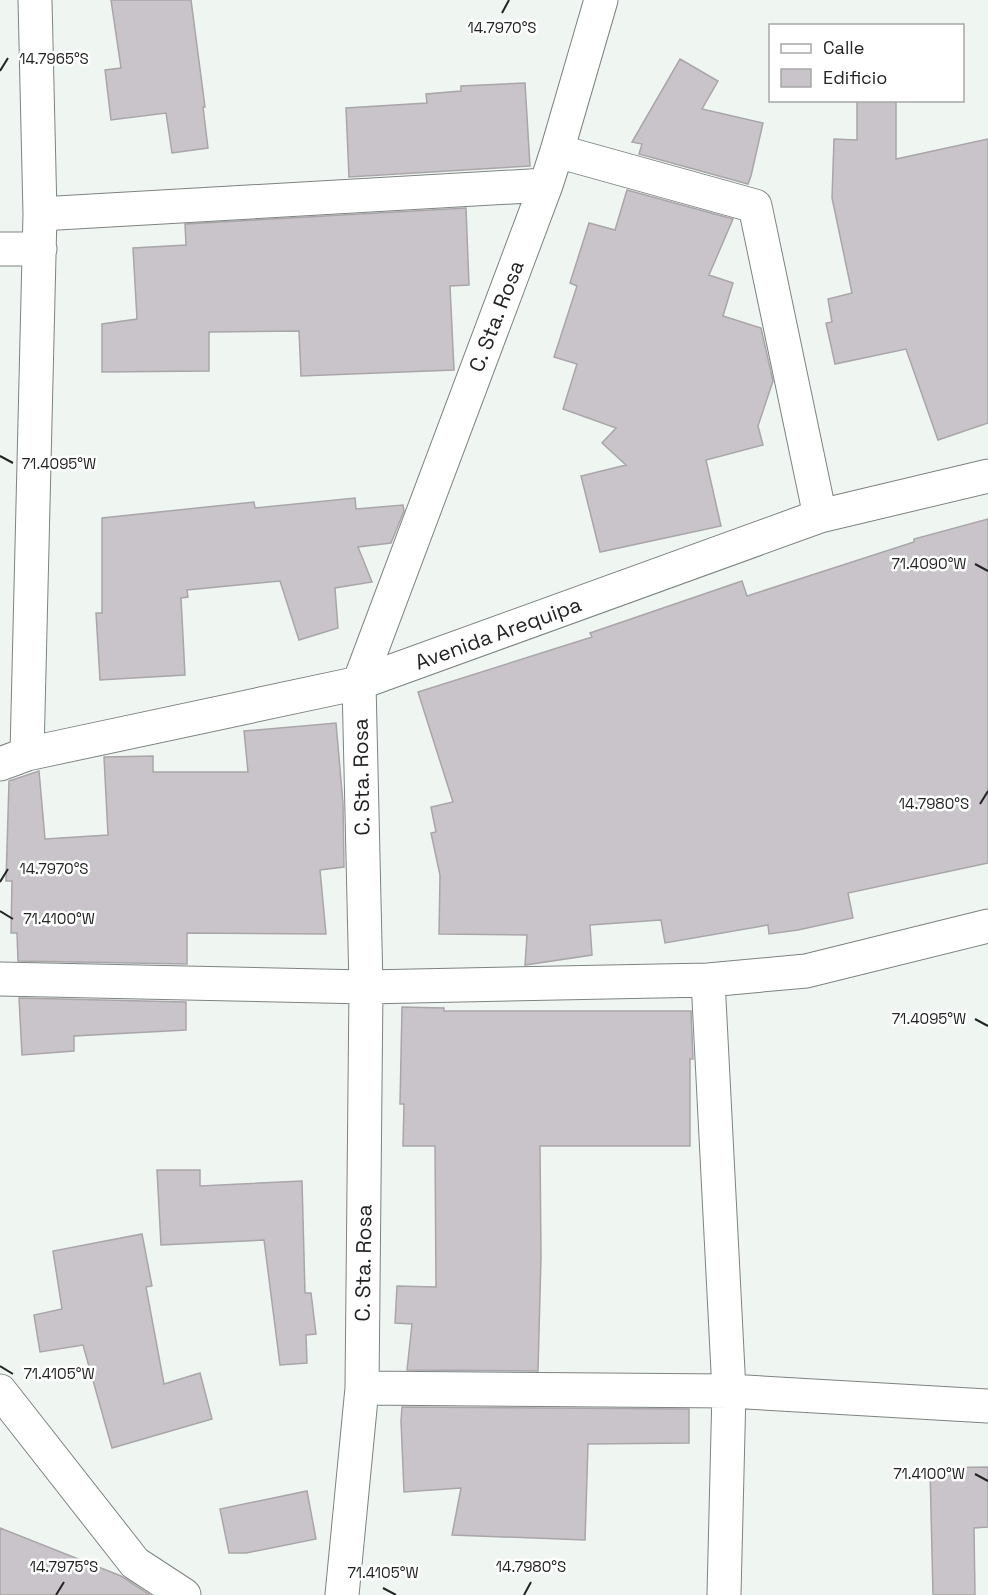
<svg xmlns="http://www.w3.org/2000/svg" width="988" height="1595" font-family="'Space Grotesk',sans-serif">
	<rect width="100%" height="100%" fill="#eff6f2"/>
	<path fill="#c8c4c9" stroke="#a9a5a9" stroke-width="1.5" d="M111,0H191L205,107H203L208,148L172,153L166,113L111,120L105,70L121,68Z
		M680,59L718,81L702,109L763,123L751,176L748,184L639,154L642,144L632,142Z
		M525,83L530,166L349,177L346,108L427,103L426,94L461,91V86Z
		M857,100H896V159L988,139V423L938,440L906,349L835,364L826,323L832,322L828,299L852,293L832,198L834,139L857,140Z
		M627,190L733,219L709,275L733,283L723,316L761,328L773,381L758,426L763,445L706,460L721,526L600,552L581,476L626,465L602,443L616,428L563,409L577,364L554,357L577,286L570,283L589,223L615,230Z
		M466,208L469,285L450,286L454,370L301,376L299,331L209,332V371L102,372V324L137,319L133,248L186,245L185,224Z
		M355,498L356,509L403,505L404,511L391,543L358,547L372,582L335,588L338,628L299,640L280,581L187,590L188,597L181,598L185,675L100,680L96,613H102V518L254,502L255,508Z
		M988,519V863L848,893L853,918L798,930L769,934L768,925L665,943L661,920L590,925L592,955L525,965L527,935L439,934L440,875L431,833L436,832L431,807L453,802L418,692L592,637L590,633L742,581L747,596L914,542V539Z
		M336,723L343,803L344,867L320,870L326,934L187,933V964L18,961L17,933H11L12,881H6L9,781L39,771L45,839L108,835L104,757L153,756V772H248L244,731Z
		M19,998L186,1002V1030L74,1036V1051L22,1055Z
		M402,1007L444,1008V1011H691L693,1059H690V1146H540L541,1256L538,1371L407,1370L412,1324L395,1323L397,1286L436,1287L435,1146H403L404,1104H400Z
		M157,1170H200V1186L302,1181L305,1293H311L316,1334L306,1335L307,1363L280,1365L264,1240L161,1245Z
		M142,1234L152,1286L146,1287L164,1384L200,1373L212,1419L112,1448L83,1345L40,1352L34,1315L62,1309L53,1251Z
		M402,1407L689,1409V1443L588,1444L585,1540L452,1535L461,1488L404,1492L401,1421Z
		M988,1467V1527L974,1528L975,1595H933L930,1468Z
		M307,1491L316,1539L246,1553H229L220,1509Z
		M0,1528L121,1576L150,1595H0Z"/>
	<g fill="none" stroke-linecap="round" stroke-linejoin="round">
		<defs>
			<path id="minor" d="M557,151L755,206L820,516
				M40,214L546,185
				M0,249H40
				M27,754L40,214L35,0
				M0,764L27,754L359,683L820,516L988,476
				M0,979L366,987L708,980L806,971L988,926
				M708,980L729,1391L724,1595
				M362,1388L729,1391L988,1406
				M0,1391L135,1563L184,1595
				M342,1595L362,1388L366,987L359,683L546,185L557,151L601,0"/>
		</defs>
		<use href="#minor" stroke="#7d8380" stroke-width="35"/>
		<use href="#minor" stroke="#fff" stroke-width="33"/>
	</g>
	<path fill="none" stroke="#222423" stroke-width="2" d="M502,13L509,0M0,71L8,58M0,456L13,463M975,564L988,571M980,804L988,791M0,882L8,869M0,911L13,919M975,1019L988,1026M0,1366L13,1374M975,1474L988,1481M383,1588L396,1595M56,1595L64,1582M524,1595L531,1582"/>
	<g text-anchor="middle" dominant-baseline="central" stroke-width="5" stroke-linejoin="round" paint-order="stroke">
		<g font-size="21" fill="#222423" stroke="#fff">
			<text transform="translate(496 316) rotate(-69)">C. Sta. Rosa</text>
			<text transform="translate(498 633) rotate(-20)">Avenida Arequipa</text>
			<text transform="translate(361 777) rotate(-91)">C. Sta. Rosa</text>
			<text transform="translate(363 1263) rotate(-89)">C. Sta. Rosa</text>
		</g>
	</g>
	<g font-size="15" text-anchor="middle" fill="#222423" stroke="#fff" stroke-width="5" stroke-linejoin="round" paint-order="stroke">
		<text x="502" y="33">14.7970°S</text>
		<text x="54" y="64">14.7965°S</text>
		<text x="59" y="469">71.4095°W</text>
		<text x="929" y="569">71.4090°W</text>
		<text x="934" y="809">14.7980°S</text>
		<text x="54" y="874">14.7970°S</text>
		<text x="59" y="924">71.4100°W</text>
		<text x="929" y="1024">71.4095°W</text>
		<text x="59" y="1379">71.4105°W</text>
		<text x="929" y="1479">71.4100°W</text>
		<text x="64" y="1572">14.7975°S</text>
		<text x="531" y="1572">14.7980°S</text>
		<text x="383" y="1578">71.4105°W</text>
	</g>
	<rect x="769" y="24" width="195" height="78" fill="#ffffff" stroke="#a7a7a7" stroke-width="1.5"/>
	<rect x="781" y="44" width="30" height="9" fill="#ffffff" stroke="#a7a7a7" stroke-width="1.5"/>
	<text x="823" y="54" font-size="18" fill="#222423">Calle</text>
	<rect x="781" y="69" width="30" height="18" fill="#c8c4c9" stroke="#a7a7a7" stroke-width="1.5"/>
	<text x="823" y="84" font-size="18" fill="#222423">Edificio</text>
</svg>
